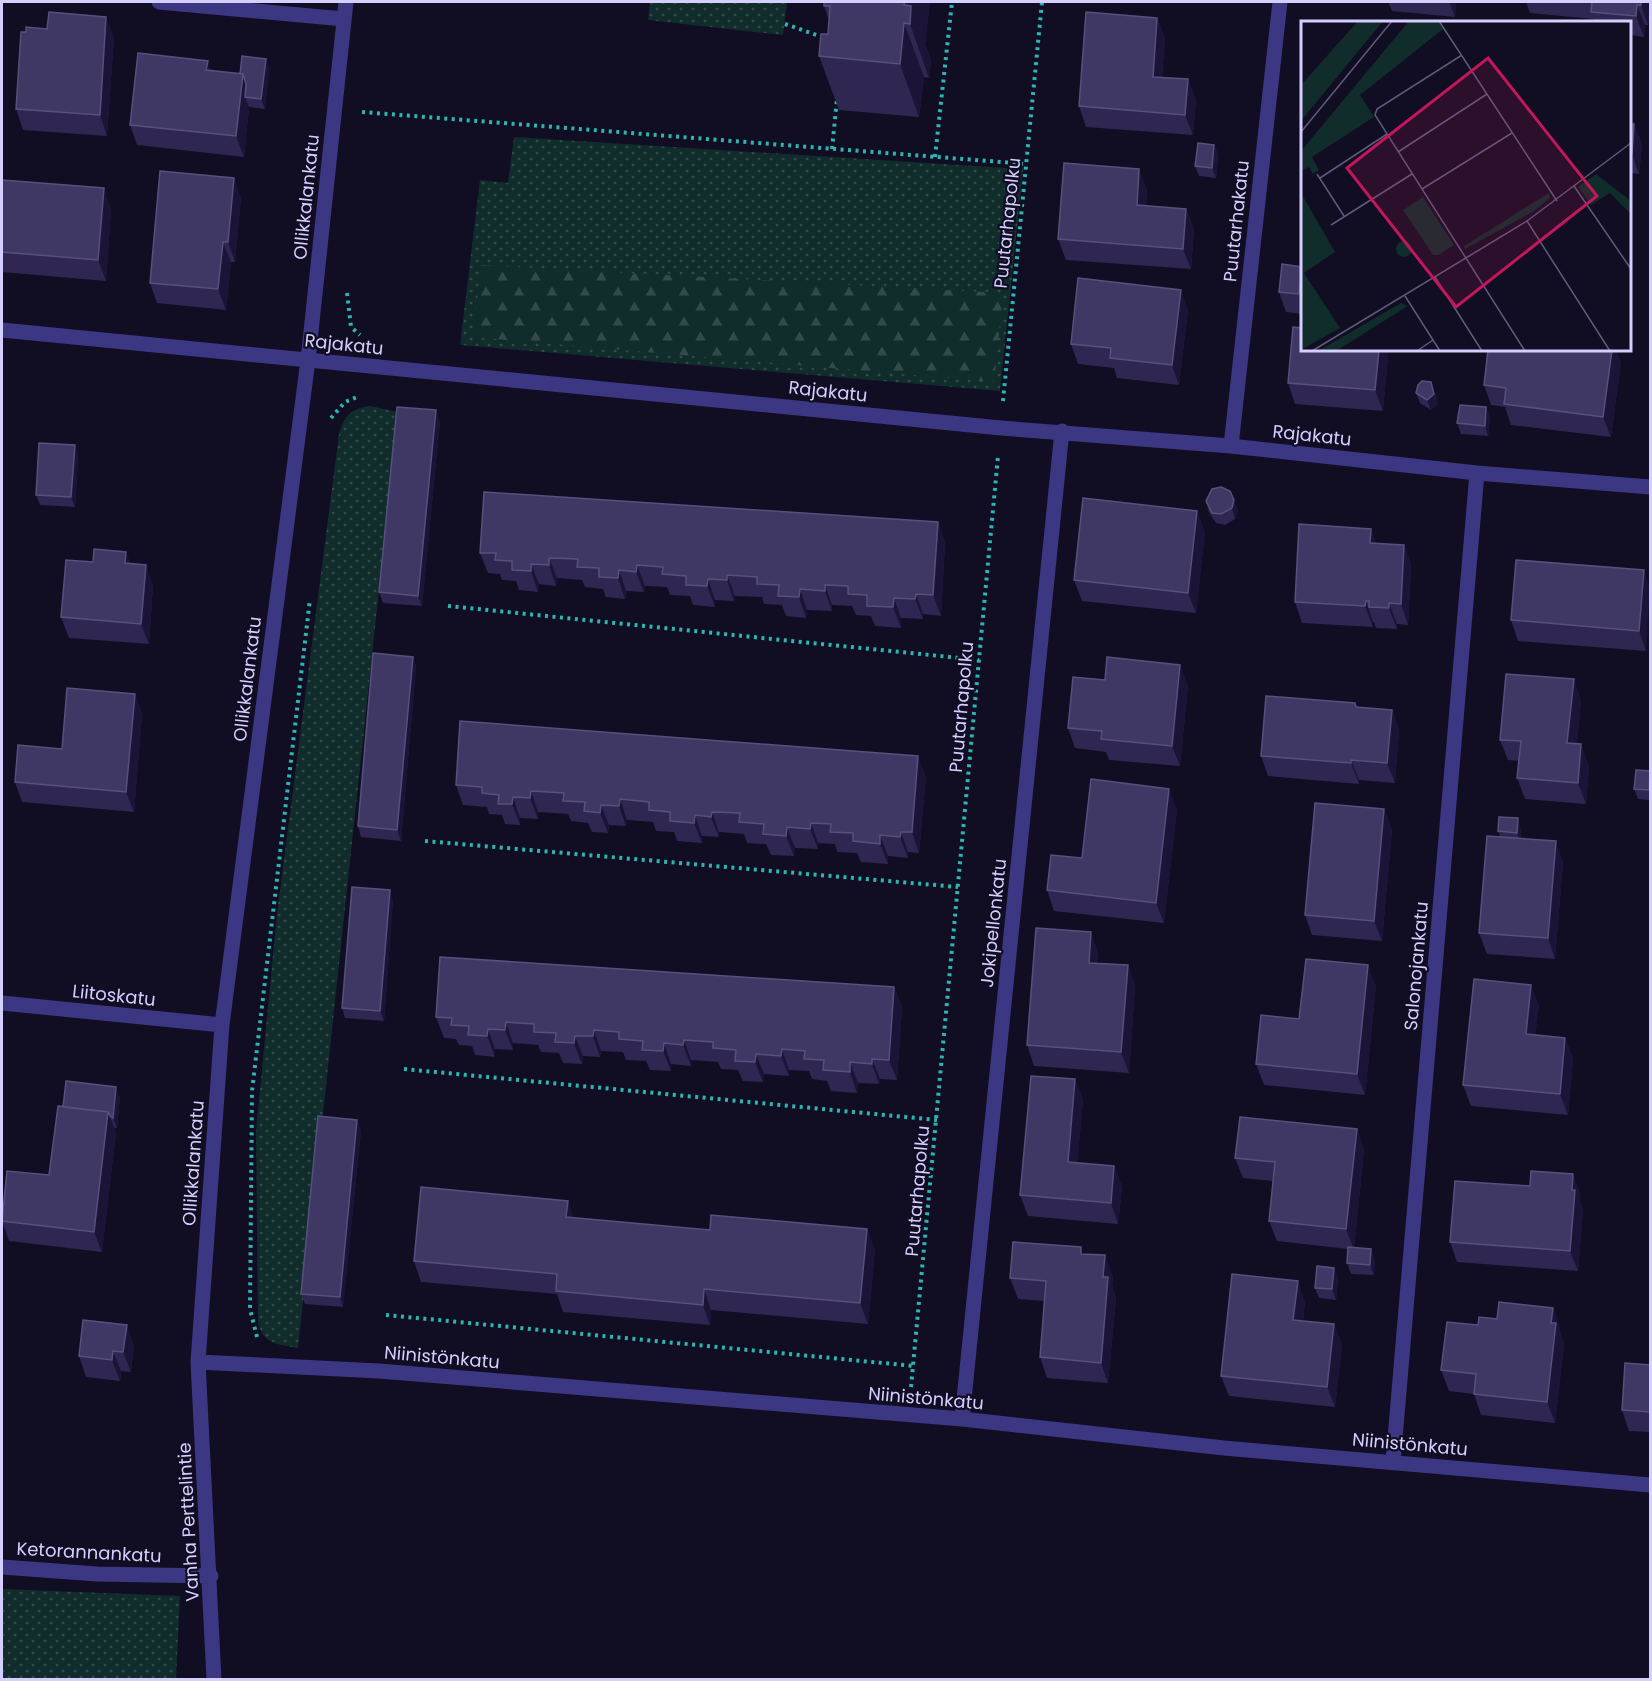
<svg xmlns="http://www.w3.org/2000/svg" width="1652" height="1681" font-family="Poppins,sans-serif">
	<defs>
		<pattern id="green-dots" width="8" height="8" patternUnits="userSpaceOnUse" patternTransform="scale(1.5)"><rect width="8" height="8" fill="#102d2c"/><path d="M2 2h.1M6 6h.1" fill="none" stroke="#324a4c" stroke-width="1.8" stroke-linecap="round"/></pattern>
		<pattern id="forest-firs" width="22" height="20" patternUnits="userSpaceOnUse" patternTransform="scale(1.5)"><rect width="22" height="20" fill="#102d2c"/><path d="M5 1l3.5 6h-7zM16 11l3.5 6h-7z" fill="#324a4c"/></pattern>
	</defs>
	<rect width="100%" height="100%" fill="#110d23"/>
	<path fill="url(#green-dots)" d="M650,2H787L783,35L648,20Z
		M514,137L1023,169L1000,391L460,345L480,180L508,183Z
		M370,406L398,412L298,1348C278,1344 264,1345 258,1323L256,1131L277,914L339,434C345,415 350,409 370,406Z
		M2,1589L180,1596L176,1679H2Z"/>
	<path fill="url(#forest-firs)" d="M481,265L1003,293L994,382L473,337Z"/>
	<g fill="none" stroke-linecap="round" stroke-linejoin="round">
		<path stroke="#2cb6b0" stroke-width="4" stroke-dasharray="3 4.5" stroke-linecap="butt" d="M785,24L825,38
			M362,112L1027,164
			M832,149L837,99
			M935,157L952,2
			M347,293L351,327L360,335
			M1003,401L1042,2
			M331,418L345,402L357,397L358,395
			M448,606L979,660
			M425,841L958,887
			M404,1069L937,1120
			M386,1315L914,1366
			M257,1337L250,1309L252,1091L310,599
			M911,1387L998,456"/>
		<path stroke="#3c3782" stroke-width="15" d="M159,2L344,19
			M2,330L1001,428L1231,446L1477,473L1650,487
			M1231,446L1280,2
			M2,1003L222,1025
			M198,1362L379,1371L962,1419L1224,1448L1650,1485
			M962,1419L1062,431
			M1393,1462L1477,473
			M2,1567L97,1574L211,1576
			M214,1680L198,1362L222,1025L308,360L346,2"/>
	</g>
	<path fill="#2f2651" d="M930,2L925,44L931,60L929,78L924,77L919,117L839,110L819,56L828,34L829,20L824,6Z
		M1388,2H1456L1455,17L1392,11Z
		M1526,2H1650L1648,25H1645L1644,37L1629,35V22H1595L1593,19L1530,13Z
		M1157,18L1165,38L1162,77L1188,79L1196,100L1193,135L1086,127L1079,106Z
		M47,29L114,37L107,136L23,130L16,109Z
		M266,59L269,69L265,109L249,107L244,157L137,145L130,125L211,71L240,74Z
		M1629,124H1634L1642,145L1639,174L1629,173Z
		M1214,145L1218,155L1216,178L1199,176L1195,166Z
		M2,180L111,209L106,281L2,272Z
		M1147,189L1146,206L1186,209L1194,229L1191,269L1066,260L1058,239Z
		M241,198L235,262H231L226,310L157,303L150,283Z
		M1302,268V314L1286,312L1279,292Z
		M1188,310L1179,385L1117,378L1114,368L1078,364L1071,344Z
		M1302,350H1386L1388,355L1383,411L1295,404L1288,383Z
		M1621,362L1611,437L1511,425L1505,407L1491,405L1484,385Z
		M1416,393H1435L1438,404L1431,410L1420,403Z
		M1486,407L1490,418L1488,436L1461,434L1457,423Z
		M440,421L422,606L383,603L379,592Z
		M78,455L75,507L40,505L36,495Z
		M1212,489L1238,510L1235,519L1225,525L1216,523L1209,512L1206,501Z
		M938,522L945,543L941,616L923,614V619L901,618V628L875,626L871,616L856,615L852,606L832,605V611L807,610L806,618L786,616L782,605L764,604L762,597L735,596L734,601L715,600V607L693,605L690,596L670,595L667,587L645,586L644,592L626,591L625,599L606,597L603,589L585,587L582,580L557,578L556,586L539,584L538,592L519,590L516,581L502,580L500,574L488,573L480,553Z
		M1371,529L1376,543L1404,545L1411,565L1408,625L1397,624V629L1376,628L1374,622H1373V627L1302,623L1295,602Z
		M1205,531L1196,613L1082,601L1074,580Z
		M131,564L153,585L149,644L69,638L61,617Z
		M1644,570L1646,651L1518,641L1511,620Z
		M413,657L416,667L401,841L361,837L358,826Z
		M1105,680L1188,685L1180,766L1109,760L1106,752L1075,748L1068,728Z
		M135,694L142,714L134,812L22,802L15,782L62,749Z
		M1581,700L1577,744L1589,765L1586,804L1525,799L1517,778L1519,761L1508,760L1500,740Z
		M1355,703L1357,707L1392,710L1399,730L1395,783L1359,780V784L1268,776L1261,756Z
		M1650,772V800L1638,799L1634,789Z
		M926,776L919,853L908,852V858L888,856V864L861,862L857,853L837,852L835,844L818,843V849L795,848L794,856L771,855L766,844L747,843L744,834L719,832V837L702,836V843L677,841L674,832L656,831L653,822L627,820L626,826L609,825L608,833L592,832L588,823L571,821L568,814L538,812V819L520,818V825L505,824L502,815L489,814L487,807L463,805L456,785Z
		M1177,809L1164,923L1054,911L1047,890L1082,858Z
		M1384,809L1392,830L1382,941L1312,935L1305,915Z
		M1521,829V838L1563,862L1555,959L1487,954L1479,933L1500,837L1498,831Z
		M393,900L384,1021L345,1018L342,1008Z
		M1098,952L1097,963L1128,965L1135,986L1129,1073L1034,1066L1027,1045Z
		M1376,986L1365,1095L1264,1085L1256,1064L1299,1019Z
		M894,987L902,1007L897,1080L880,1079L879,1084L858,1083L857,1093L831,1091L827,1081L812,1079L809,1071L789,1070V1076L764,1074L763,1082L743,1081L738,1070L721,1069L718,1062L691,1060V1066L671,1064V1071L650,1070L646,1061L626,1060L623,1052L601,1051L600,1057L583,1056L582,1064L563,1063L559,1053L541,1052L538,1045L513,1043V1050L495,1049V1057L475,1055L472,1046L459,1045L456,1039L444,1038L436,1017Z
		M1539,1005L1535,1035L1565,1038L1573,1059L1568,1115L1471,1106L1463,1085Z
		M1075,1079L1083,1100L1077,1163L1114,1166L1122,1187L1118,1224L1028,1216L1020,1195Z
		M120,1097L117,1128H114L116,1132L102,1252L9,1241L2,1221L7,1171L49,1175L63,1107Z
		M1357,1129L1364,1150L1354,1248L1375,1259L1374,1275L1351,1274L1347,1263L1348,1249L1277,1241L1269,1221L1273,1181L1243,1178L1235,1158Z
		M361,1130L343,1307L305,1304L301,1294Z
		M1573,1174L1580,1194V1202L1583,1210L1578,1271L1457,1262L1450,1242L1530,1186Z
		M574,1218L710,1230L867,1229L875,1250L868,1324L711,1310L710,1325L563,1312L557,1294L421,1282L414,1261Z
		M1113,1276L1112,1286L1116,1298L1108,1383L1047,1378L1040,1357L1044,1301L1018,1299L1010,1278Z
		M1338,1278L1336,1300L1319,1298L1315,1288Z
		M1305,1302L1303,1321L1334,1324L1342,1345L1335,1407L1229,1396L1221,1376Z
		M1553,1308L1560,1328V1333L1564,1344L1555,1423L1481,1415L1474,1394L1449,1391L1441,1370L1478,1325L1497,1319Z
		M134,1346L131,1372L121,1371L120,1381L86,1377L79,1356Z
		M1650,1365V1432L1629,1431L1622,1410Z"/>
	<path fill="#1b1437" d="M905,2H930L925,44L931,60L929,78L910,24L904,5Z
		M1449,2H1456L1455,17Z
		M1641,2H1650L1648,25L1641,5Z
		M1637,5L1645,25L1644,37L1636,16Z
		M106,17L114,37L107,136L100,115Z
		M1157,18L1165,38L1160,97L1153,77Z
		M904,23L924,77L919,117L900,64Z
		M266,59L269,69L265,109L261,99Z
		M208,61L215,82L206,70Z
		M243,74L250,95L245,97L249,107L244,157L236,136Z
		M1188,79L1196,100L1193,135L1185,115Z
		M1634,124L1642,145L1639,174L1632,154Z
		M1214,145L1218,155L1216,178L1212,168Z
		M1139,169L1147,189L1144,225L1137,205Z
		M234,178L241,198L235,262L228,242Z
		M104,188L111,209L106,281L98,260Z
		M1186,209L1194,229L1191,269L1183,249Z
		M223,242L231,262L226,310L218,289Z
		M1302,267V304L1299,294Z
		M1181,290L1188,310L1179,385L1172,365Z
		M1379,350H1386L1388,355L1383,411L1375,390Z
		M1612,350H1616L1621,362L1611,437L1603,417Z
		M1431,382L1438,404L1431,410L1427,400Z
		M1486,407L1490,418L1488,436L1485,426Z
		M436,410L440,421L422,606L418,596Z
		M75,445L78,455L75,507L71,497Z
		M1234,500L1238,510L1235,519L1232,508Z
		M1197,511L1205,531L1196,613L1188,593Z
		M938,522L945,543L941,616L933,595Z
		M1371,529L1379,550L1370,543Z
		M1404,545L1411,565L1408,625L1401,604Z
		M126,552L134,572L125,563Z
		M549,558L557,578L556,586L549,565Z
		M531,564L539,584L538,592L531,571Z
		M146,565L153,585L149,644L141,624Z
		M637,565L645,586L644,592L636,572Z
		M619,570L626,591L625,599L618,578Z
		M1644,570L1650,589L1646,651L1639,631Z
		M727,575L735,596L734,601L727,580Z
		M708,579L715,600V607L707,586Z
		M825,585L832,605V611L825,591Z
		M800,589L807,610L806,618L799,597Z
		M916,594L923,614V619L915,599Z
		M894,598L901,618V628L893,607Z
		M1366,601L1373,622V627L1365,606Z
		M1389,603L1397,624V629L1389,608Z
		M413,657L416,667L401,841L397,830Z
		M1180,665L1188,685L1180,766L1172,746Z
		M1574,679L1581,700L1575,764L1567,743Z
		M135,694L142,714L134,812L126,792Z
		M1392,710L1399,730L1395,783L1387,763Z
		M1581,744L1589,765L1586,804L1578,783Z
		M918,756L926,776L919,853L912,832Z
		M1351,760L1359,780V784L1351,763Z
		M1169,789L1177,809L1164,923L1156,903Z
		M531,791L538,812V819L530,798Z
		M513,797L520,818V825L512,804Z
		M620,799L627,820L626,826L619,806Z
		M601,805L609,825L608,833L600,813Z
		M1384,809L1392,830L1382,941L1374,921Z
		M712,812L719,832V837L711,817Z
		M695,815L702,836V843L694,823Z
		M1518,818L1521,829V843L1517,833Z
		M811,823L818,843V849L810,829Z
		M787,827L795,848L794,856L786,836Z
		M901,832L908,852V858L900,837Z
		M880,835L888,856V864L880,844Z
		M1556,841L1563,862L1555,959L1548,938Z
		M390,890L393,900L384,1021L380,1011Z
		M1091,932L1098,952L1096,983L1089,963Z
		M1128,965L1135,986L1129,1073L1121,1052Z
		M1368,965L1376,986L1365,1095L1357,1074Z
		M1531,985L1539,1005L1533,1055L1526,1034Z
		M894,987L902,1007L897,1080L889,1060Z
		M506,1022L513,1043V1050L505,1030Z
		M488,1029L495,1049V1057L487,1036Z
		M594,1030L601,1051L600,1057L593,1036Z
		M575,1036L583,1056L582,1064L574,1043Z
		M1565,1038L1573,1059L1568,1115L1560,1094Z
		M684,1040L691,1060V1066L683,1045Z
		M664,1043L671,1064V1071L663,1051Z
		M782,1049L789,1070V1076L781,1056Z
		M756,1054L764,1074L763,1082L755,1062Z
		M872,1059L880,1079L879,1084L872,1064Z
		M850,1062L858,1083L857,1093L850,1072Z
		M1075,1079L1083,1100L1076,1183L1068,1162Z
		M116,1087L120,1097L117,1128L113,1118Z
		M108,1112L116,1132L102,1252L94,1232Z
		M357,1120L361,1130L343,1307L340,1297Z
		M1357,1129L1364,1150L1354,1250L1346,1229Z
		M1114,1166L1122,1187L1118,1224L1111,1203Z
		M1573,1174L1580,1194V1202L1583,1210L1578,1271L1570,1251Z
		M568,1201L575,1221L566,1217Z
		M867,1229L875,1250L868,1324L860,1303Z
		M1371,1249L1375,1259L1374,1275L1370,1265Z
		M1105,1255L1113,1276L1112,1286L1116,1298L1108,1383L1101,1363L1103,1277Z
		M1334,1268L1338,1278L1336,1300L1332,1289Z
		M1298,1281L1305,1302L1301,1341L1293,1320Z
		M704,1289L711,1310L710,1325L703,1305Z
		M1553,1308L1560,1328V1333L1564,1344L1555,1423L1547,1402Z
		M1334,1324L1342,1345L1335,1407L1327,1387Z
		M127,1325L134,1346L131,1372L123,1352Z
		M113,1351L121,1371L120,1381L112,1360Z"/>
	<path fill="#403864" stroke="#58507c" stroke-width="1.5" d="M824,2H905L904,5L911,6L910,24L904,23L900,64L819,56L821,34H828L830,6H824Z
		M1592,2H1641V5H1637L1636,16L1591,12Z
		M49,12L106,17L100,115L16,109L21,32H26V27L47,29Z
		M1086,12L1157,18L1153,77L1188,79L1185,115L1079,106Z
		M1495,21L1515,22H1495Z
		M138,53L208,61L206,70L243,74L236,136L130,125Z
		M242,56L266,59L261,99L245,97L246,84L243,74H240Z
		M1629,124H1634L1632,154H1629Z
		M1198,143L1214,145L1212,168L1195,166Z
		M1064,163L1139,169L1137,205L1186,209L1183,249L1058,239Z
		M160,171L234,178L228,242H223L218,289L150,283Z
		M2,180L104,188L98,260L2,252Z
		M1282,264L1302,267L1299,294L1279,292Z
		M1078,278L1181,290L1172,365L1110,358L1111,348L1071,344Z
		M1293,327L1302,328V350H1379L1375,390L1288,383Z
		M1488,350H1612L1603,417L1504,404L1506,388L1484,385Z
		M1422,381L1431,382L1434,394L1427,400L1416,393L1418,385Z
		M1460,405L1486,407L1485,426L1457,423Z
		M397,407L436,410L418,596L379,592Z
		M39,443L75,445L71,497L36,495Z
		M1221,487L1230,491L1234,500L1232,508L1221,514L1212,513L1206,501L1212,489Z
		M484,492L938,522L933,595L916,594L915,599L894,598L893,607L867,606V595L848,594V586L825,585V591L800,589L799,597L778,596L779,585L757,584V577L727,575V580L708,579L707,586L686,585V576L662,574L663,567L637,565L636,572L619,570L618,578L599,577V568L577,567L578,559L549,558V565L531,564V571L512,570V561L495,560L496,553H480Z
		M1083,498L1197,511L1188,593L1074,580Z
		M1299,524L1371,529L1370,543L1404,545L1401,604L1389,603V608L1369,607V601H1366L1365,606L1295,602Z
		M94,549L126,552L125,563L146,565L141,624L61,617L66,560L93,562Z
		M1516,560L1644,570L1639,631L1511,620Z
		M373,653L413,657L397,830L358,826Z
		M1107,657L1180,665L1172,746L1101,739L1102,731L1068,728L1073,677L1105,680Z
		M1506,674L1574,679L1567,743L1581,744L1578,783L1517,778L1521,741L1500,740Z
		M67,688L135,694L126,792L15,782L18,745L62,749Z
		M1266,696L1355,703L1356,707L1392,710L1387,763L1351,760V763L1261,756Z
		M460,721L918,756L912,832H901L900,837L880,835V844L853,841V833L830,832L831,824L811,823L810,829L787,827L786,836L763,834L764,824L739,822L740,813L712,812L711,817L695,815L694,823L670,821V812L649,810V802L620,799L619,806L601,805L600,813L584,811L585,802L563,801L564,793L531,791L530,798L513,797L512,804H498L499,795L482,793V787L456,785Z
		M1636,770L1650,771L1649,790L1634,789Z
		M1091,779L1169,789L1156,903L1047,890L1051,855L1082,858Z
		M1315,803L1384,809L1374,921L1305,915Z
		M1499,817L1518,818L1517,833L1498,831Z
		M1487,836L1556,841L1548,938L1479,933Z
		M352,887L390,890L380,1011L342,1008Z
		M1036,928L1091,932L1089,963L1128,965L1121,1052L1027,1045Z
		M440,957L894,987L889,1060L872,1059V1064L850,1062V1072L823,1070L824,1060L804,1059L805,1051L782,1049L781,1056L756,1054L755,1062L735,1061L736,1050L713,1048V1042L684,1040L683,1045L664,1043L663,1051L642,1050L643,1041L619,1039V1032L594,1030L593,1036H575L574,1043L555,1042L556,1033L534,1032V1024L506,1022L505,1030L488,1029L487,1036L468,1035L469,1026L451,1025L452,1018L436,1017Z
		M1306,959L1368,965L1357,1074L1256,1064L1261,1015L1299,1019Z
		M1474,979L1531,985L1526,1034L1565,1038L1560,1094L1463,1085Z
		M1031,1076L1075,1079L1068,1162L1114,1166L1111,1203L1020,1195Z
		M66,1081L116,1087L113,1118L111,1117L108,1112L63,1107Z
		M58,1106L108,1112L94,1232L2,1221L7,1171L49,1175Z
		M318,1116L357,1120L340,1297L301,1294Z
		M1240,1117L1357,1129L1346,1229L1269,1221L1275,1162L1235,1158Z
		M1531,1171L1573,1174L1572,1190H1575L1570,1251L1450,1242L1455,1181L1530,1186Z
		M421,1187L568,1201L566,1217L710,1230L711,1215L867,1229L860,1303L704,1289L703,1305L556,1291L557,1274L414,1261Z
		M1013,1242L1081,1247V1254L1105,1255L1103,1277H1108L1101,1363L1040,1357L1046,1281L1010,1278Z
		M1348,1247L1371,1249L1370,1265L1347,1263Z
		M1317,1266L1334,1268L1332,1289L1315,1288Z
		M1232,1274L1298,1281L1293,1320L1334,1324L1327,1387L1221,1376Z
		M1499,1302L1553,1308L1551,1323H1556L1547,1402L1474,1394L1476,1374L1441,1370L1447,1322L1478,1325L1479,1317L1497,1319Z
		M83,1320L127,1325L123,1352L113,1351L112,1360L79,1356Z
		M1625,1363L1650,1365V1412L1622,1410Z"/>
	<g text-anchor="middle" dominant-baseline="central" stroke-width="4.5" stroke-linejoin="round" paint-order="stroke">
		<g font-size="18" fill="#d5cfff" stroke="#110d23">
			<text transform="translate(306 197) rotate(-84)">Ollikkalankatu</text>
			<text transform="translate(1236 221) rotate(-84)">Puutarhakatu</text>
			<text transform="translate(1007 223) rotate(-84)">Puutarhapolku</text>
			<text transform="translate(344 344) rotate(6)">Rajakatu</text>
			<text transform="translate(828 391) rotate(6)">Rajakatu</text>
			<text transform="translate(1312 435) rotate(6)">Rajakatu</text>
			<text transform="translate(247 679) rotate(-83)">Ollikkalankatu</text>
			<text transform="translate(961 707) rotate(-85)">Puutarhapolku</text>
			<text transform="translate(993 923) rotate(-84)">Jokipellonkatu</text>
			<text transform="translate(1416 966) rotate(-85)">Salonojankatu</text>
			<text transform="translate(114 995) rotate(6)">Liitoskatu</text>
			<text transform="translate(193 1163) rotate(-86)">Ollikkalankatu</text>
			<text transform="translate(917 1191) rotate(-85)">Puutarhapolku</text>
			<text transform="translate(442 1357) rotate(5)">Niinistönkatu</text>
			<text transform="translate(926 1398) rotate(5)">Niinistönkatu</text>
			<text transform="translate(1410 1444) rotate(5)">Niinistönkatu</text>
			<text transform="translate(188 1522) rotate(-93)">Vanha Perttelintie</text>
			<text transform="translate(89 1552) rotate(3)">Ketorannankatu</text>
		</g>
	</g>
	<g transform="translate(1301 21)">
		<rect width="330" height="330" fill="#110d23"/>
		<path d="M57,0H82L0,100V64ZM108,0H137L142,8L59,74L73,96L11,136L18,149L12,153L8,146L0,150V130ZM295,153L330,180V193L309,172L290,184L277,166ZM0,172L34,231L3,252L39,307L0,329ZM248,172L249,177L233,190L164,228L163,225ZM122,176L153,224L138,234H132L102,189ZM95 228a8 8 0 1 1 16 0a8 8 0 1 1-16 0ZM100,282L107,285L35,330H17Z" fill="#102d2c"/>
		<path d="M121,177L152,224L145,228L113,182Z" fill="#102d2c"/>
		<path fill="none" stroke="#5f5b7b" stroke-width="1.5" d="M138,0L256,180M161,34L76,88L74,94L224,330M0,111L91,0M97,131L186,73M16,153L43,195M19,157L86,113M273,165L330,248M121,168L211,112M226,200L309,330M30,204L111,153M134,256L181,330M104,275L139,330M11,330L226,200L330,122M116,330L132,319"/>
		<path fill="#c2185b" fill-opacity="0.15" stroke="#c2185b" stroke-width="3" d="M187,37L296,175L155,286L46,147Z"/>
		<rect width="330" height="330" fill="none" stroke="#d5cfff" stroke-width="3"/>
	</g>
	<rect width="1652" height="1681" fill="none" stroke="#d5cfff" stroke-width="6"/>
</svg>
